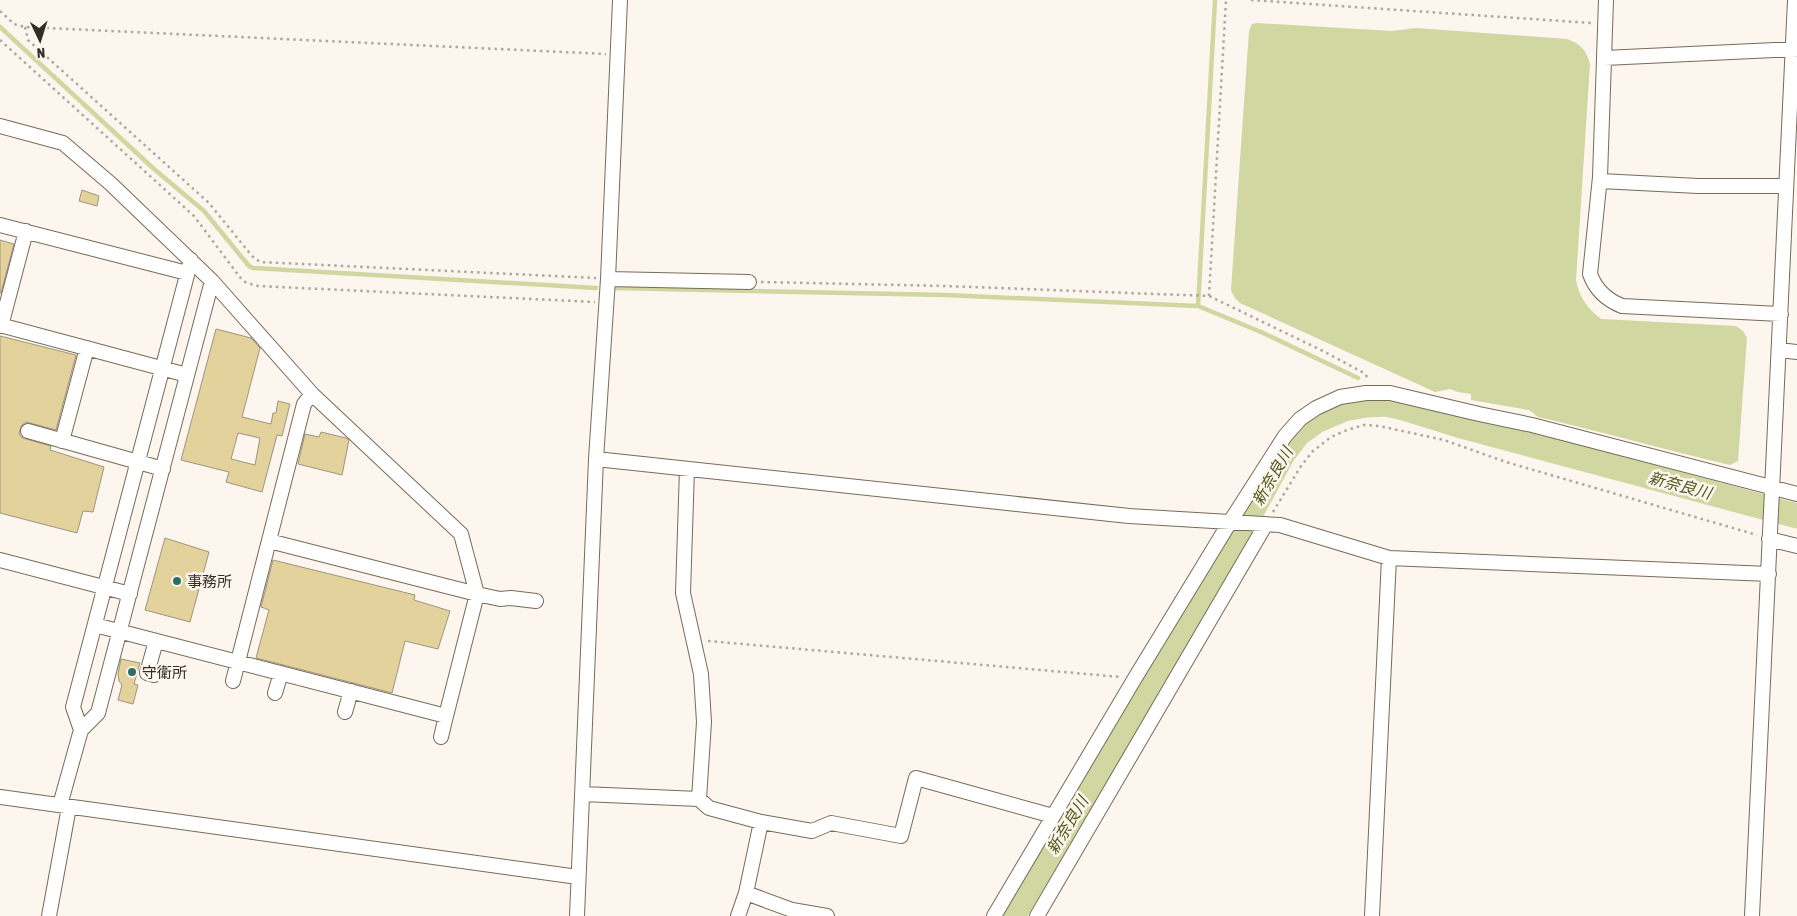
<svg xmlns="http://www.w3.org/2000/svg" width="1797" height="916" font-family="'Asap Condensed','Noto Sans JP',sans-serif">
	<rect width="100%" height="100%" fill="#fcf6ee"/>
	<path fill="#d0d7a0" d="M1257,23L1392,31L1416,28L1567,39C1581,44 1586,50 1590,64L1576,280C1579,297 1587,308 1601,319L1736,326L1743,331L1747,338L1738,461L1730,465C1666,450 1603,432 1538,417L1529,410L1471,400V394L1458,392L1450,389L1435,392L1240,303L1234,297L1231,290L1249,31L1252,24Z"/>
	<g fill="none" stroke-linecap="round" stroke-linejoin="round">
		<path stroke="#d0d7a0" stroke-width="4.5" d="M0,27L154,169L204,211L249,266L253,268L596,288
			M614,288L945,295L1198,306L1261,332L1358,378
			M1198,306L1215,0
			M1607,465L1611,452"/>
		<path stroke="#d0d7a0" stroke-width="25" d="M1013,916L1241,531L1283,454L1298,434L1316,421L1344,409L1366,405L1386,404L1404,408L1465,427L1797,516"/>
	</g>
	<path fill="#e3d29c" stroke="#9c9580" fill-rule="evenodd" d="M82,190L99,196L97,206L79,201Z
		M0,240L14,244L1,293H0Z
		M216,329L251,338L260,348L242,417L271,424L273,413H276L278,401L290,404L282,436L277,435L262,492L226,482L229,472L181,460ZM238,433L260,438L255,465L231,459Z
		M0,336L76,355L56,430L26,422L22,425L19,433L21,437L26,439L51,446L50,450L104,467L93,512L83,511L77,533L0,513Z
		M321,432L346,438L349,440L342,475L298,464L305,434L319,437Z
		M165,538L209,552L190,622L145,610Z
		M273,560L415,595L414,600L450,611L438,649L405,641L392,693L256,658L269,610L261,607Z
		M121,659L140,663L134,684L138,685L133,704L118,700L122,685L119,681L118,674Z"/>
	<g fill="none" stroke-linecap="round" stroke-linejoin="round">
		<defs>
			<path id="minor" d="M1606,0L1600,177L1590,274C1596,291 1607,300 1622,306L1781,314
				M1604,58L1797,49
				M0,126L63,143L111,184L212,281L312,394L461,534L477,594L500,599L511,598L536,601
				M1600,181L1698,186H1786
				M0,225L187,273
				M608,279L749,282
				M0,325L187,375
				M1,326L26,231
				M1779,350L1797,352
				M28,431L163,469
				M62,441L87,348
				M596,459L1129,516L1280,525L1389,558L1769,574
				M687,469L683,593L701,674L704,722L699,799
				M1769,539L1797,546
				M0,560L130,594
				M95,625L446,716L477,594L269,541
				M154,675L147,673L156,641
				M233,681L304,404L312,394
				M275,693L281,673
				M345,712L351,691
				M81,730L73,707L191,260
				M441,737L446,716
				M583,794L699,799L709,808L761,822L746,893L738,916
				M0,797L578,877
				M60,805L81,730L98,713L212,281
				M761,822L812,831L831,823L901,836L916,778L1053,816
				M746,893L792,910L827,916
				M49,916L69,807
				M577,916L596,459L608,279L620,0
				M994,916L1135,678L1230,522L1285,436L1300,419L1316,408L1340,397L1366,393H1390L1479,414L1532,425L1797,494
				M1037,916L1266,524
				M1372,916L1389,558
				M1752,916L1795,0"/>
		</defs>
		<use href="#minor" stroke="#786a59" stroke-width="16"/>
		<path stroke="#ada79f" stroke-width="2.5" stroke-dasharray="2.5 4" stroke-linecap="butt" d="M1251,0L1591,23
			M0,11L14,24L25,27L606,54
			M25,27L28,40L209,203L252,256L260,262L596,278
			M0,40L194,216L242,280L247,283L258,286L595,302
			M761,282L946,286L1209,296L1323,351L1364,373L1369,379
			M1209,296L1226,0
			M1273,512L1301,466L1313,451L1331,437L1347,430L1364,425L1379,426L1444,440L1506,462L1757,535
			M708,641L1121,677"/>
		<use href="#minor" stroke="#fff" stroke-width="14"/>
	</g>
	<g fill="#2d7061" stroke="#fcf6ee" stroke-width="2">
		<circle cx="177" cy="581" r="5"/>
		<circle cx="132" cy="672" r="5"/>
	</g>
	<g text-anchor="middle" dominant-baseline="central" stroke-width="5" stroke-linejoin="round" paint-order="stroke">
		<g font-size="15" fill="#332d26" stroke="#fcf6ee" text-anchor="start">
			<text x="187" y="581">事務所</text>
			<text x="142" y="672">守衛所</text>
		</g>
		<g font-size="16" font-style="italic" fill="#51561a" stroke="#fcf6ee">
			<text transform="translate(1272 476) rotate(-60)">新奈良川</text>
			<text transform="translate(1680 485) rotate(15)">新奈良川</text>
			<text transform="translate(1067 825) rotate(-59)">新奈良川</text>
		</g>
	</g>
	<g transform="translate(40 40) rotate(176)" stroke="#fcf6ee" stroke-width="4" paint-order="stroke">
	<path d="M0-4L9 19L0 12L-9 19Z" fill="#332d26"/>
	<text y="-8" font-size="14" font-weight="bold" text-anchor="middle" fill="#332d26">N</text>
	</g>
</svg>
